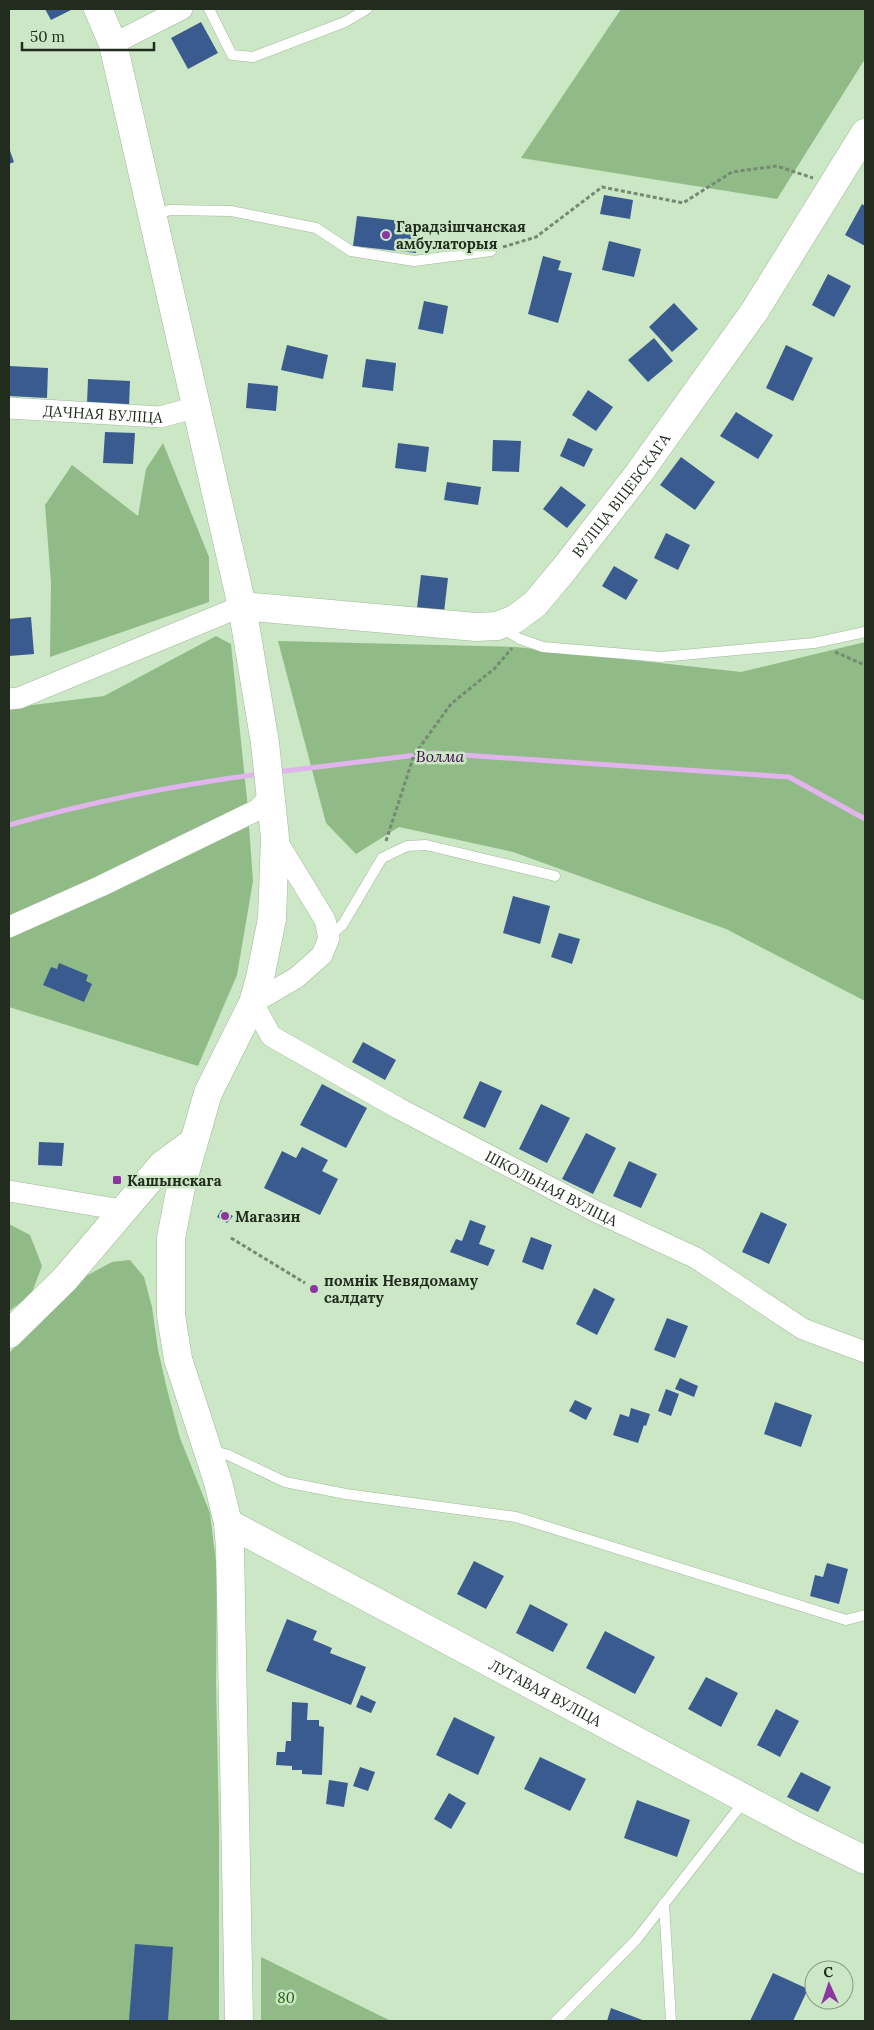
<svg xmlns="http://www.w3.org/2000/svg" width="874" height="2030" font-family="Lora,serif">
	<rect width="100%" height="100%" fill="#cbe7c5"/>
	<path fill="#90bb86" d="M621,9H865V59L777,199L521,158Z
		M163,443L209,557V602L50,657L51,582L45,505L72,465L138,516L146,469Z
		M216,636L231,644L247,799L253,881L237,975L198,1066L9,1007V708L104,696Z
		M278,641L516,647L741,672L865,642V1001L726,929L513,852L399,827L356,854L326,823Z
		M9,1224L30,1235L42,1266L31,1295L9,1311Z
		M130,1260L144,1277L152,1307L158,1350L167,1389L180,1438L210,1513L217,1570L216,1682L219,1826V2021H9V1353L86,1276L112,1262Z
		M261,1957L391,2021H261Z"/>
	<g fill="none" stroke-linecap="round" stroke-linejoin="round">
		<path stroke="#e2b4ed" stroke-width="5" d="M276,772L433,753L789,777L865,819
			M9,825C91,802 176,785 260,774"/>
	</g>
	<path fill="#3a5b8f" d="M45,9H73L51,20Z
		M201,22L218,53L188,69L171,38Z
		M9,148L14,162L9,164Z
		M604,195L633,200L630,219L600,214Z
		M862,204L865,206V246L845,235Z
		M357,216L419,223L416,253L353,246Z
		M609,241L641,249L634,277L602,270Z
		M543,256L561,261L558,270L572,273L558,323L528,314Z
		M828,274L851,286L834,317L812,305Z
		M424,301L448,306L443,334L418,329Z
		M674,303L698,329L672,352L649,327Z
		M654,338L673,361L648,382L628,360Z
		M287,345L328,355L323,379L281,370Z
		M786,345L813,358L793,401L766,388Z
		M366,359L396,363L393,391L362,387Z
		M9,366L48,368L47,398L9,396Z
		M88,379L130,381L129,406L87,404Z
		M248,383L278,386L276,411L246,408Z
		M588,390L613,407L596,431L572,415Z
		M736,412L773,435L758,459L720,436Z
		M105,432L135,433L133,464L103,463Z
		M568,438L593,449L584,467L560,456Z
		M493,440L521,441L519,472L492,471Z
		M398,443L429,447L426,472L395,468Z
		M681,457L715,482L695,510L660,485Z
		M447,482L481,487L478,505L444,500Z
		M561,486L586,505L567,528L543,509Z
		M666,533L690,545L678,570L654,558Z
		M614,566L638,580L626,600L602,586Z
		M421,575L448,578L444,612L417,608Z
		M31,617L34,654L9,656V619Z
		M513,896L550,906L540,944L503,933Z
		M559,933L580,939L572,964L551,957Z
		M59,963L88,975L86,981L92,984L84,1002L43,985L51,967L57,969Z
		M363,1042L396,1060L385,1080L352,1062Z
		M480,1081L502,1091L485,1128L463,1118Z
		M322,1084L367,1108L346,1148L300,1125Z
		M541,1104L570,1118L547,1163L519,1149Z
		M586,1133L616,1148L593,1194L562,1179Z
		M39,1142L64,1143L62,1166L38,1165Z
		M302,1147L328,1160L322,1171L338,1179L320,1215L264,1188L282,1151L296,1158Z
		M629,1161L657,1174L641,1208L613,1196Z
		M221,1210L233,1216L227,1223L217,1217Z
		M761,1212L787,1224L769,1264L742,1252Z
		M470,1220L486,1226L479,1244L495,1250L488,1266L450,1252L456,1239L462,1241Z
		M531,1237L552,1245L543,1270L522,1262Z
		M594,1288L615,1299L597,1335L576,1324Z
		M667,1318L688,1326L675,1358L654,1350Z
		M680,1378L698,1386L694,1397L675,1389Z
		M666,1389L679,1394L671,1416L658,1411Z
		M575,1400L592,1408L586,1420L569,1411Z
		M775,1402L812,1415L801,1447L764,1434Z
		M631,1408L650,1414L646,1426L644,1425L638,1443L613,1435L620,1414L629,1417Z
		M474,1561L504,1576L486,1609L457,1594Z
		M827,1563L848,1569L839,1604L810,1596L815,1575L823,1577Z
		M530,1604L568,1624L553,1652L516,1633Z
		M287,1619L317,1631L313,1640L332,1648L330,1653L366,1667L351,1705L266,1671Z
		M605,1631L655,1657L635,1694L586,1668Z
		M706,1677L738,1693L721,1727L688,1709Z
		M361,1695L376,1702L371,1713L356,1707Z
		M292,1702L308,1703L307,1720H319V1726L324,1727L322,1775L302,1774V1770H292V1766L276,1765L277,1752H285L286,1741H291Z
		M776,1709L799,1721L780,1757L757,1745Z
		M454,1717L495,1737L478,1775L436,1755Z
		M540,1757L586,1779L570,1811L524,1789Z
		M360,1767L375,1772L368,1791L353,1786Z
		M801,1772L831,1787L818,1812L787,1797Z
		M329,1780L348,1783L344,1807L326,1804Z
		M449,1793L466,1803L451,1829L434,1819Z
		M637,1800L690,1820L677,1857L624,1838Z
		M135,1944L173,1947L168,2021H129Z
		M773,1973L808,1989L793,2021H750Z
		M611,2008L645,2021H607Z"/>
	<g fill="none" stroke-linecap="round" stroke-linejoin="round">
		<defs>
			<path id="lane" d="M209,9L232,55L253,57L345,22L367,9
				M154,217L169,210L231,211L316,228L351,251L414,261L491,251
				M502,628L520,639L543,647L661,657L814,643L865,632
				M329,937L343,924L382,858L407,846L426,845L555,876
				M211,1450L228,1455L285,1482L346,1494L516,1517L846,1620L865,1615
				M664,1903L671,2021
				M556,2021L636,1940L745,1800"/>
			<g id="street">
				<path d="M113,44L182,9"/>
				<path id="s1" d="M9,408L160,417L197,407"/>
				<path d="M9,699L19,698L242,606"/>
				<path id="s2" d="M275,838L325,920L329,938L322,955L296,978L253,1003L271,1036L398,1108L597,1212L696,1258L803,1329L865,1352"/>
				<path d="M9,927L101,886L257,810L271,796"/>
				<path d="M9,1191L122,1210"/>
			</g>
			<g id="secondary">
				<path d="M98,9L113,44L242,606L265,743L275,838L272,919L260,978L253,1003L208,1093L181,1187L171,1238V1315L178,1359L218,1482L228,1523L230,1548L239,2021"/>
				<path id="s3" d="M242,606L476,627L497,626L515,619L535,604L565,568L639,473L754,312L865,133"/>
				<path d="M9,1334L65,1279L162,1165L192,1143"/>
				<path id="s4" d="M228,1523L800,1828L865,1860"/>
			</g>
		</defs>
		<use href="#lane" stroke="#9fba99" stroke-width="11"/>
		<use href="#street" stroke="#9fba99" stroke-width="22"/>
		<use href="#secondary" stroke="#9fba99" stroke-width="29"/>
		<path stroke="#768972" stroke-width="3" stroke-dasharray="4 2.5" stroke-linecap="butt" d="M503,247L536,237L602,187L683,203L732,172L777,166L813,178
			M835,652L865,665
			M386,841L414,755L451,704L495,668L512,648
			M231,1238L305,1283"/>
		<use href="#lane" stroke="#fff" stroke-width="10"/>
		<use href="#street" stroke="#fff" stroke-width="21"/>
		<use href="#secondary" stroke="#fff" stroke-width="28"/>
	</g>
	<g fill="#8d35a1" stroke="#cbe7c5" stroke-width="2">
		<circle cx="386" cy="235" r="5"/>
		<rect x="112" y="1175" width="10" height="10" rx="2.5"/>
		<circle cx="225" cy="1216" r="5"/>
		<circle cx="314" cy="1289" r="5"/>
	</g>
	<g text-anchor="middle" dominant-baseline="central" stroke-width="5" stroke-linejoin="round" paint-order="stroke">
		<g font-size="15" font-weight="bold" fill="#212b1e" stroke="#cbe7c5" text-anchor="start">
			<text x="396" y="226">Гарадзішчанская<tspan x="396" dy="17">амбулаторыя</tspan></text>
			<text x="127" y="1180">Кашынскага</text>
			<text x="235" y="1216">Магазин</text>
			<text x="324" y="1280">помнік Невядомаму<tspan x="324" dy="17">салдату</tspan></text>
		</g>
		<g font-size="15" fill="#212b1e" stroke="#cbe7c5">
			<text stroke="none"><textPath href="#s1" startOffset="94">ДАЧНАЯ ВУЛІЦА</textPath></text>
			<text stroke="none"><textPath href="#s3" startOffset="439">ВУЛІЦА ВІЦЕБСКАГА</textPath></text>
			<text stroke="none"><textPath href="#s2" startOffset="574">ШКОЛЬНАЯ ВУЛІЦА</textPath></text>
			<text stroke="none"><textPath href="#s4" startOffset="360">ЛУГАВАЯ ВУЛІЦА</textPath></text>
		</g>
		<g font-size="15" font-style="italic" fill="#235e11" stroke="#cbe7c5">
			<text x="286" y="1997">80</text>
		</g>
		<g font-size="16" font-style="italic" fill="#430a50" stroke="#cbe7c5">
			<text x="440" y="756">Волма</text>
		</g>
	</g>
	<rect width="874" height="2030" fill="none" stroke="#212b1e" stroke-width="20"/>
	<g transform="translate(829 1985) rotate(357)"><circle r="24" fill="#cbe7c5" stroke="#879c82"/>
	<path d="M0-4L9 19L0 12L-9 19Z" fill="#8d35a1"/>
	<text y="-8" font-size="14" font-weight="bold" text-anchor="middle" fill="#212b1e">С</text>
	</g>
	<path d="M22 42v8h132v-8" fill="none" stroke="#212b1e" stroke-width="2.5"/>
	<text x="30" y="42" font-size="15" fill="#212b1e" stroke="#cbe7c5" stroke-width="4" paint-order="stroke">50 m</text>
</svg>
